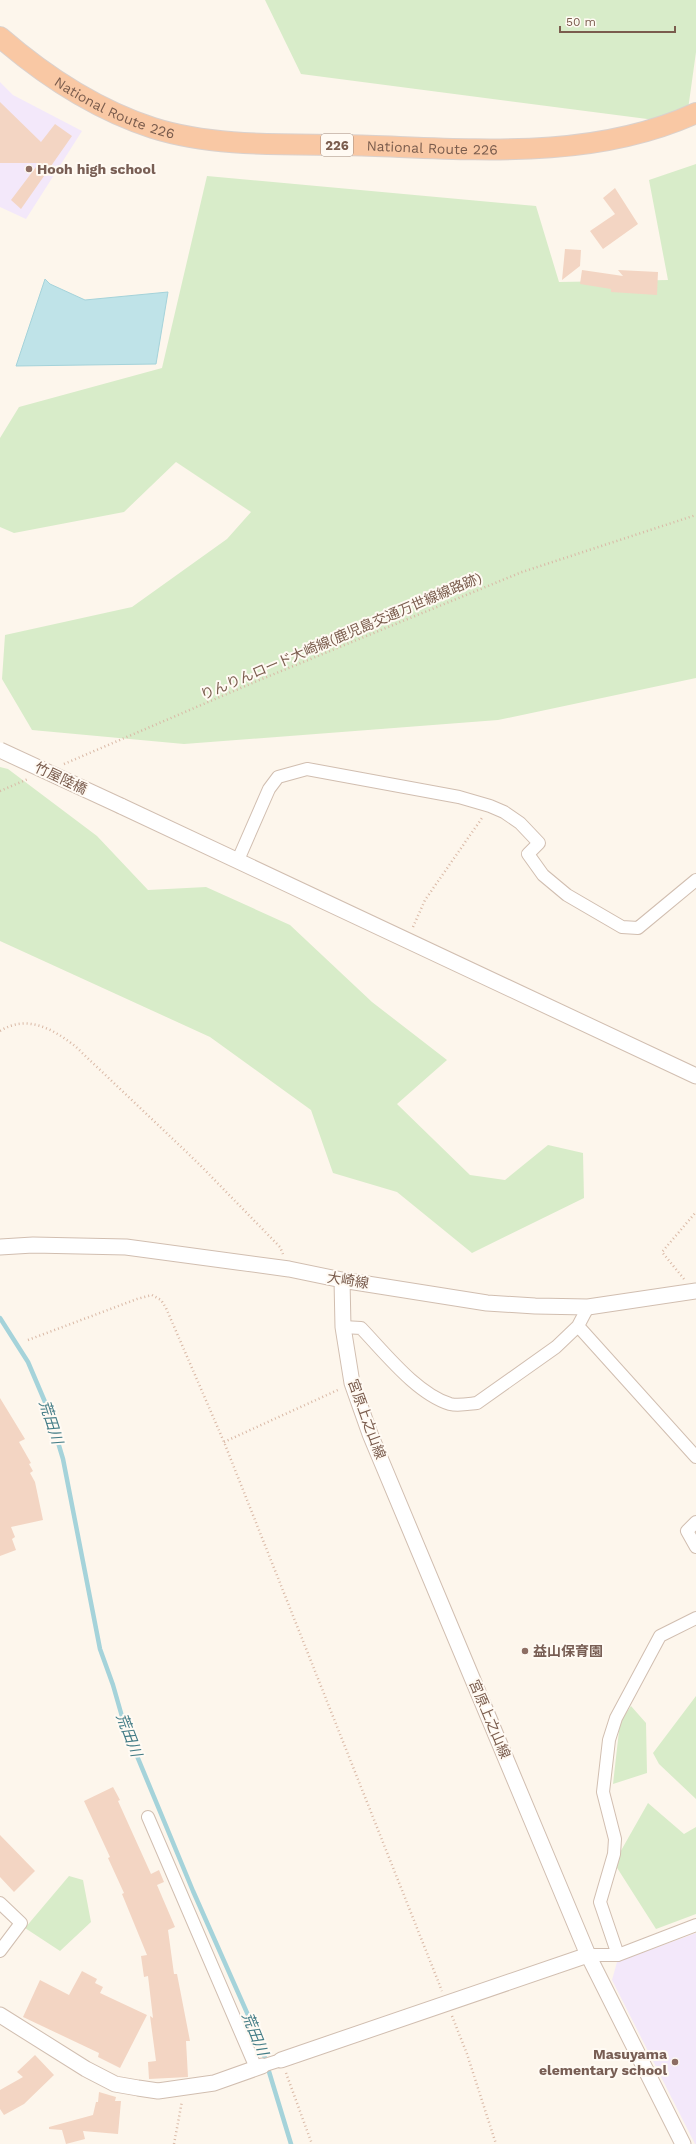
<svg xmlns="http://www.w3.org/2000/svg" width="696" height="2144" font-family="'Work Sans','Noto Sans JP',sans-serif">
	<rect width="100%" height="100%" fill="#fdf6ec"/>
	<path fill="#f3e8fa" d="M0,82L13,95L82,131L26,219L0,207Z
		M696,1933V2144H695L612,1980L617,1962Z"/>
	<path fill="#d8ecc9" d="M265,0H696V52L686,124L301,74Z
		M696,164V678L498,720L184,744L32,730L2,679L5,635L132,607L227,539L251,512L176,462L124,512L14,533L0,527V438L19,407L162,368L207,176L536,206L559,282L668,280L649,180Z
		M0,767L8,769L97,836L148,890L206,887L290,925L372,1002L447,1060L397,1104L470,1175L505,1180L548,1145L583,1153L584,1198L472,1253L397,1192L333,1173L311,1110L210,1037L0,941Z
		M696,1696V1799L659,1764L653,1753Z
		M631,1706L646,1723L647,1773L613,1784L620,1722Z
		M648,1803L684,1834L696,1827V1914L656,1929L614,1863Z
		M69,1876L83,1880L91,1922L60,1951L25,1928Z"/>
	<path fill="#bfe3e8" stroke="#a5d3da" d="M45,279L50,284L85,300L168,292L156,364L16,366Z"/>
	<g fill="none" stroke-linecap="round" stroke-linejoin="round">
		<path stroke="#a5d3da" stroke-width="4.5" d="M0,1318L28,1362L48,1409L63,1459L100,1649L113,1685L125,1727L193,1891L260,2042L291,2144"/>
	</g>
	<path fill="#f3d5c3" d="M0,102L41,142L55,124L72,136L21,209L11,200L39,163H0Z
		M615,188L638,224L603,249L590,231L615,214L603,198Z
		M565,249L581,250L580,266L562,280Z
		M582,270L623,276L618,270L658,272L657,295L611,292V289L580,284Z
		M0,1398L25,1439L19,1442L31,1463L29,1464L33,1471L30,1473L35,1482L43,1520L11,1527L15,1537L12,1539L16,1550L0,1556Z
		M113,1787L120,1800L118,1801L151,1874L159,1870L164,1882L157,1885L175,1927L168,1930L174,1974H177L190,2041H186L188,2077L149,2079L148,2062L156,2061L150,2016L153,2018L148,1976L144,1977L141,1956L147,1955L122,1894L124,1893L108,1858L110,1857L84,1801Z
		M0,1835L35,1871L14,1892L0,1877Z
		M82,1971L97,1979L95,1983L103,1987L100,1993L147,2015L120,2068L98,2057L99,2053L23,2017L40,1980L69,1995Z
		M35,2055L54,2075L24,2104L4,2115L0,2109V2090L23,2077L17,2072Z
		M99,2092L116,2097L115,2101H121L118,2134L83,2131L85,2139L66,2144L62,2130L49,2129V2127L93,2115L96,2102H98Z"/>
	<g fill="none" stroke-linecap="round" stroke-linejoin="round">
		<defs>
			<path id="minor" d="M238,860L269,789L278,777L307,769L459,797L490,806L504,812L520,823L539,843L528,854L543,875L567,895L622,927L638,928L696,880
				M578,1326L696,1457
				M343,1327L361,1328C385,1353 417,1394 450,1404C458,1406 468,1404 477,1403L556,1347L578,1326L588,1307
				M696,1522L687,1531L696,1547
				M148,1817L256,2068
				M0,1903L21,1923L0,1951
				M588,1955H618L696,1925
				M618,1955L600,1902L614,1854L615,1839L603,1792L609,1740L616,1718L660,1636L696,1618
				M262,2066L281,2060"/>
			<path id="tertiary" d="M121,806L696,1076
				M0,1247L33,1245L126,1247L289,1269L342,1280L487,1303L535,1306L588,1307L696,1291
				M342,1280L343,1327L352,1383L370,1434L588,1955L683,2144
				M0,2015L86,2069L115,2084L138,2088L158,2091L214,2083L262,2066
				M281,2060L588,1955"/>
			<g id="trunk">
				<path id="s1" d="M0,37C46,77 95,109 153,128C213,147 283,144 346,145C462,148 587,163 696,113"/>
			</g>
		</defs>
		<use href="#minor" stroke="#d1beb0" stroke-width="14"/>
		<use href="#tertiary" stroke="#d1beb0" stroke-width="17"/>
		<use href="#trunk" stroke="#dad1cd" stroke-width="22"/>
		<path stroke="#d9b8a5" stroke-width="2.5" stroke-dasharray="1 3" stroke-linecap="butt" d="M64,764L257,681L522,572L696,515
			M0,791L28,779
			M413,927L425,900L482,818
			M0,1031C27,1014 53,1029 75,1046L198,1163L280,1247L283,1254
			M684,1279L662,1252L696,1212
			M28,1340L137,1299L152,1295L161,1300L166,1308L224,1442L442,1991
			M224,1442L340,1389
			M452,2016L467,2054L496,2144
			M286,2073L312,2144
			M174,2144L182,2101"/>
		<use href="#minor" stroke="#fff" stroke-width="12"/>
		<use href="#tertiary" stroke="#fff" stroke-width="15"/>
		<use href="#trunk" stroke="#f9c8a4" stroke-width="20"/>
		<defs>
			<path id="tertiary-bridge" d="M0,750L121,806"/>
		</defs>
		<use href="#tertiary-bridge" stroke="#d1beb0" stroke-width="17" stroke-linecap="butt"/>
		<use href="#tertiary-bridge" stroke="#fff" stroke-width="15"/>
	</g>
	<g fill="#8d6e63" stroke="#fffaf3" stroke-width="1.5">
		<circle cx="29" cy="169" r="4"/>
		<circle cx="525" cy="1651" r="4"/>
		<circle cx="675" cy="2062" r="4"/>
	</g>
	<g text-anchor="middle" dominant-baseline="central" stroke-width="4" stroke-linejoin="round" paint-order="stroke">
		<rect fill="#fffaf3" stroke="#a28b7f" stroke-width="1" x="321" y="134" width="32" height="22" rx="3"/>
		<g font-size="13" font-weight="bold" fill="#7a5c4d">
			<text x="337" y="145">226</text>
		</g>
		<g font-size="14" fill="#7a5c4d" stroke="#fffaf3">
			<text stroke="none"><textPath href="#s1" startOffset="136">National Route 226</textPath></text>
			<text stroke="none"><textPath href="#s1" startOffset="460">National Route 226</textPath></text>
			<text transform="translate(341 636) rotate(-23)">りんりんロード大崎線(鹿児島交通万世線線路跡)</text>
			<text transform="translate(61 778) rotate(25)">竹屋陸橋</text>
			<text transform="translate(348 1280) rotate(9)">大崎線</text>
			<text transform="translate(367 1419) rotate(70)">宮原上之山線</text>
			<text transform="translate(490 1719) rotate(67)">宮原上之山線</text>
		</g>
		<g font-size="14" font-weight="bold" fill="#785e54" stroke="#fffaf3" text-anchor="start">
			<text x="37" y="169">Hooh high school</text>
			<text x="533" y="1651">益山保育園</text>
			<text x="667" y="2054" text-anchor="end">Masuyama<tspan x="667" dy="16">elementary school</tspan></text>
		</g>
		<g font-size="15" font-style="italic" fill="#437c86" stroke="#fffaf3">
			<text transform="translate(51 1422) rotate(72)">荒田川</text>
			<text transform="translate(129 1735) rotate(69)">荒田川</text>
			<text transform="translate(255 2034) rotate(68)">荒田川</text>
		</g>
	</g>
	<path d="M560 26v6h115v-6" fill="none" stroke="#7a5c4d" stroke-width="2"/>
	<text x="566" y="26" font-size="12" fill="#7a5c4d" stroke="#fffaf3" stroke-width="3" paint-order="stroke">50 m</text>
</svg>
